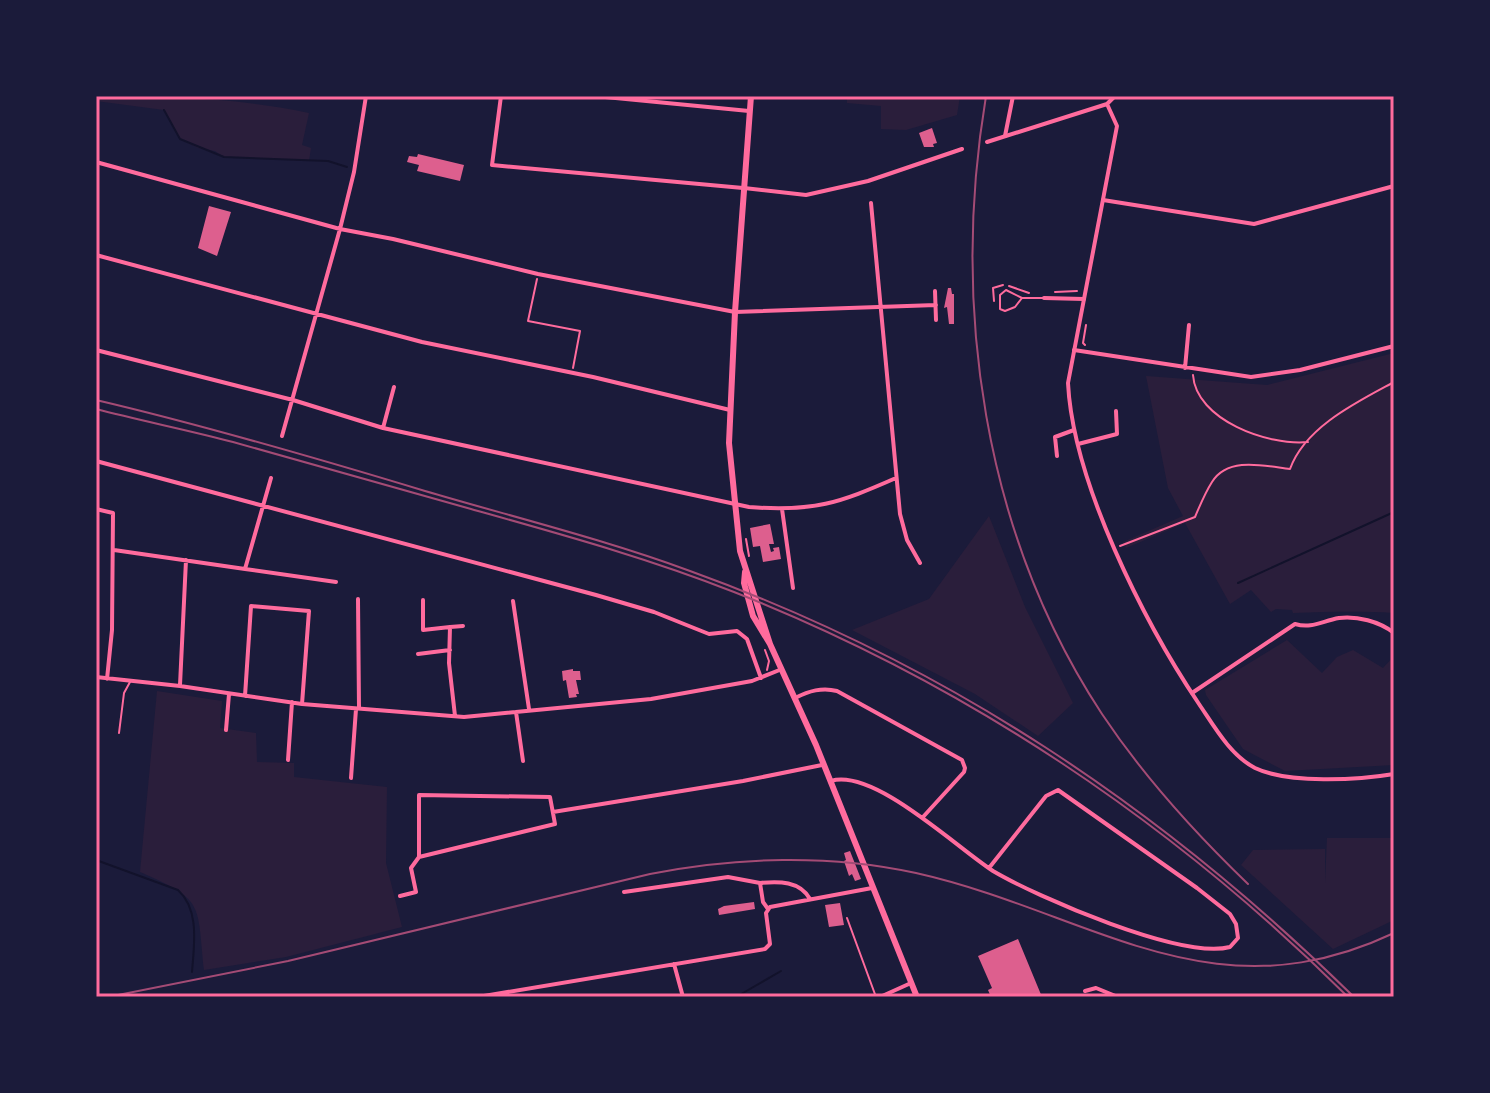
<svg xmlns="http://www.w3.org/2000/svg" width="1490" height="1093" font-family="Arial,sans-serif">
	<rect width="100%" height="100%" fill="#1b1b3a"/>
	<path fill="#2a1e3b" d="M96,96C166,96 241,98 309,113L302,145L311,148L309,161L224,157L215,151L198,148L180,139L164,110L96,101Z
		M847,96H960L957,115L906,130L881,129V106L847,103Z
		M1394,353V613C1360,611 1327,612 1293,613L1292,610L1276,609L1271,612L1251,590L1230,604L1185,523L1126,548L1123,542L1183,516L1168,488L1146,376L1267,385Z
		M989,516L1025,607L1073,703L1038,736L975,694L852,630L929,599Z
		M1287,640L1322,673L1337,657L1353,650L1383,668L1394,656V765L1285,771L1243,749L1206,695L1205,690Z
		M157,691L222,701L220,728L256,733L257,762L294,763V777L387,787L386,863L402,927L286,957L204,970C197,903 205,900 140,872Z
		M1327,838H1394V920L1333,949L1241,865L1253,850L1325,849V883Z"/>
	<g fill="none" stroke-linecap="round" stroke-linejoin="round">
		<path stroke="#12122b" stroke-width="2" d="M164,110L180,139L224,157L328,161L347,167
			M1238,583L1394,512
			M96,860L178,890C200,910 194,945 192,972
			M187,997V995
			M736,997L781,971"/>
	</g>
	<path fill="#dd5f8e" d="M932,128L937,143L933,144L934,147H924L919,133Z
		M418,154L464,165L460,181L417,171L419,165L407,162L409,156L417,157Z
		M209,206L231,212L217,256L198,248Z
		M948,288H951L952,294H954V324H949L947,307L944,308Z
		M770,524L774,544H769L771,552L774,551L773,548L779,547L781,559L763,562L760,546L753,547L750,528Z
		M573,669V671H580L581,680H576L579,694H576L577,697L569,698L566,680L563,681L562,671Z
		M850,851L861,879L855,881L852,874L849,876L844,861L846,860L844,853Z
		M754,902L755,909L719,915L718,909L724,906Z
		M840,903L844,925L829,927L825,905Z
		M1018,939L1042,997H991L988,990L992,988L978,956Z"/>
	<g fill="none" stroke-linecap="round" stroke-linejoin="round">
		<path stroke="#ff6b9d" stroke-width="2" d="M537,279L528,321L580,331L573,368
			M1009,286L1029,293
			M1055,292L1077,291
			M994,301L993,288L1003,285
			M1085,345L1083,343L1086,325
			M1193,375C1196,420 1268,446 1308,442
			M746,539L749,556
			M1120,546L1195,517C1200,505 1205,493 1212,482C1228,456 1265,466 1290,469C1305,427 1357,402 1394,382
			M765,650L769,661L767,670"/>
		<path stroke="#ff6b9d" stroke-width="2" d="M1022,298L1015,307L1005,311L1000,309V295L1006,290L1022,298H1044
			M119,733L124,693L130,682
			M847,918L876,997"/>
		<path stroke="#ff6b9d" stroke-width="4" d="M501,96L492,165L743,188
			M595,96L749,111
			M1005,136L1013,96
			M96,162L340,229L393,239L538,274L735,312L936,305
			M1103,200L1254,224L1394,186
			M871,203L900,514L907,540L920,563
			M96,255L422,342L593,377L730,410
			M935,291L936,320
			M1044,298L1084,299
			M96,350L293,400L383,428L749,507C814,512 839,503 896,478
			M1074,350L1251,377L1300,370L1394,346
			M1185,368L1189,325
			M383,428L394,387
			M282,436L340,229L354,172L366,96
			M1078,444L1117,434L1116,411
			M1057,456L1055,437L1074,430
			M96,461L596,595L654,612L709,634L737,631L747,639L761,678
			M96,509L113,513L112,630L107,679
			M782,509L793,588
			M114,550L245,569L271,478
			M245,569L336,582
			M358,599L359,708
			M423,600V630L450,627L449,663L455,716
			M513,601L529,709
			M450,627L463,626
			M418,654L450,650
			M96,677L180,686L302,704L464,717L651,699L752,681L782,669
			M180,685L186,560
			M1192,693L1295,624C1312,629 1322,621 1339,618C1357,616 1379,621 1394,633
			M245,696L251,606L309,611L302,704
			M795,698C809,691 822,687 837,691L962,760L965,768L964,772L923,817
			M516,712L523,761
			M226,730L229,694
			M288,760L292,702
			M351,778L356,709
			M831,781C874,768 957,848 993,871C1037,897 1182,960 1230,947L1238,938L1236,924L1230,914L1197,888L1058,790L1046,796L989,868
			M419,795L550,797L555,824L419,857Z
			M553,812L743,781L822,765
			M624,892L728,877L760,883
			M400,896L416,892L411,868L419,857
			M768,909L763,902L760,883C779,881 800,881 810,899
			M674,964L683,997
			M1085,991L1096,988L1118,997
			M478,997L765,949L770,944L766,913L770,907L872,888
			M880,997L911,983"/>
		<path stroke="#ff6b9d" stroke-width="4" d="M1115,96L1107,104L1117,126L1068,383C1073,482 1144,622 1199,704C1214,726 1230,755 1255,768C1288,784 1358,780 1394,774
			M987,142L1107,104
			M744,188L806,195L868,181L962,149"/>
		<path stroke="#ff6b9d" stroke-width="6" d="M751,96L735,312L729,443L740,551L770,644
			M745,572L744,583L753,616L770,644L816,745L917,997"/>
		<path stroke="#a44b75" stroke-width="2" d="M96,409C142,421 188,430 233,442C313,464 392,487 471,509C560,534 648,558 734,592C965,683 1172,822 1348,997"/>
		<path stroke="#a44b75" stroke-width="2" d="M986,96C951,306 983,533 1102,714C1144,777 1194,832 1248,884
			M96,400C207,426 316,458 425,491C513,517 603,539 690,571C945,663 1161,807 1354,997
			M108,997L288,961L650,874C736,857 829,854 916,873C1090,912 1210,1020 1394,933"/>
	</g>
	<rect width="1490" height="1093" fill="none" stroke="#1b1b3a" stroke-width="196"/>
	<rect x="98" y="98" width="1294" height="897" fill="none" stroke="#ff6b9d" stroke-width="3"/>
</svg>
